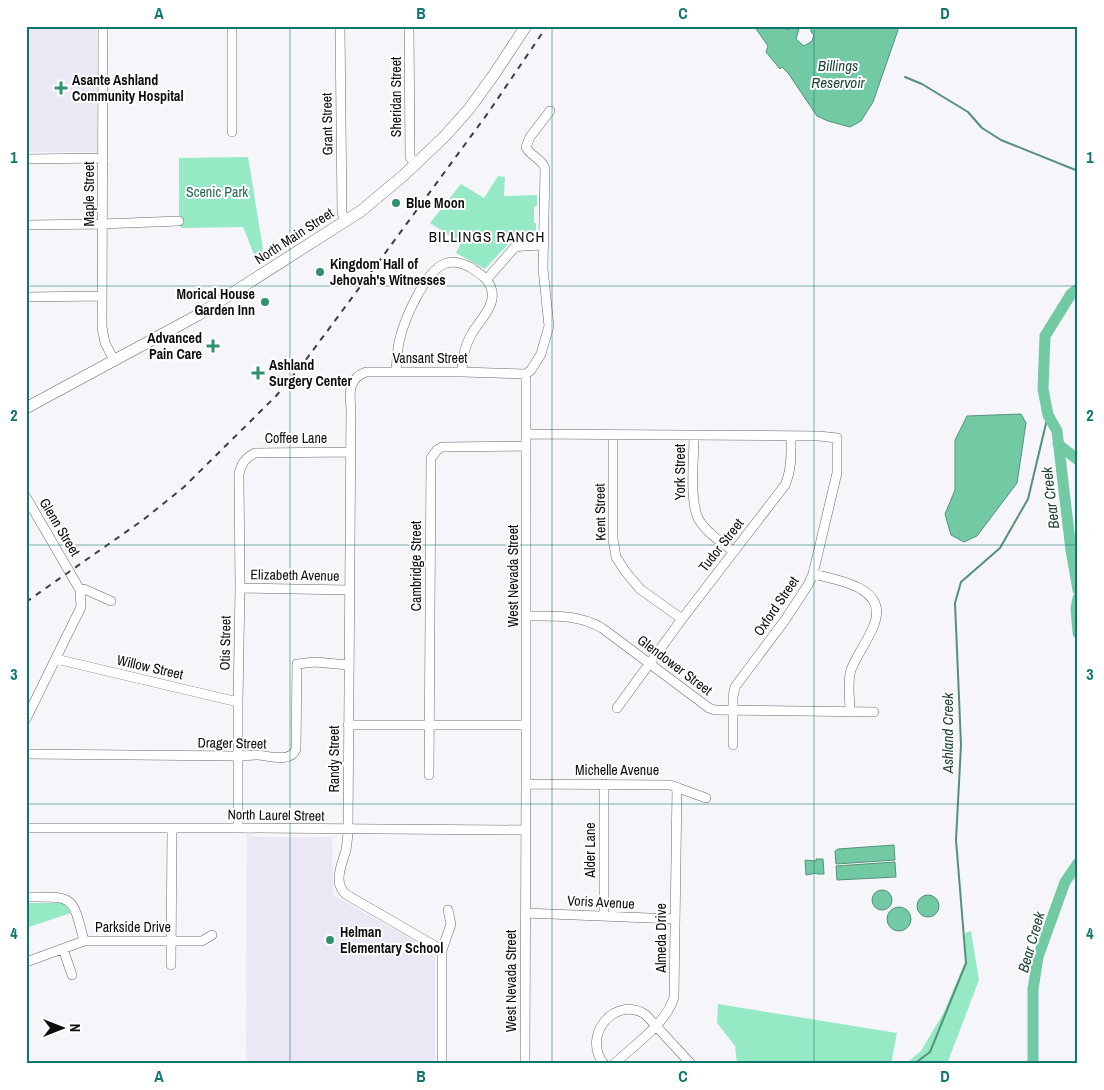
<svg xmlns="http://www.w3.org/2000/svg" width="1104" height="1090" font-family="'Archivo Narrow',sans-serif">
	<rect width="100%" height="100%" fill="#f6f5fa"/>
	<path fill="#ebe7f4" d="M26,26H97V150L95,152H26Z
		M247,834L259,837H332L333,895L434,952L435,957V1064H246Z"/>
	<path fill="#95eac5" d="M248,157L265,261L259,265C252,252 249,240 243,227L182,228L179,225V158Z
		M498,176L505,177L504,196L537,195V206L534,207V223H536V237L516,239L510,242L485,269L456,253L461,243L430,223L461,184L484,198Z
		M26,903H62L68,907L71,913L26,928Z
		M971,931L979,980L947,1064H905L921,1051L944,1012L965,962V933Z
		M718,1004L897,1033L891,1064H737L735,1046L717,1023Z"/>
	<path fill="#72caa5" stroke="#549178" d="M754,26H772L775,29L781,27L788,30L791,27L799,29L796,39L804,46L812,41L814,35L811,32V27L897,26L898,30L873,102L861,121L850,127L828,121L817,116L788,73L782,67L780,69L766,52L768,46Z
		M1021,414L1026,423L1017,483L977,536L964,542L951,535L945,514L955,490V440L967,416Z
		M894,845L895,860L836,864L835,851L838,849Z
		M816,859H823L824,874H817V873L806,875L805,860L816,861Z
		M895,862L896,877L837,880L836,866Z
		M872 900a10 10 0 1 1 20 0a10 10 0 1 1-20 0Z
		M917 906a11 11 0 1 1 22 0a11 11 0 1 1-22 0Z
		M887 919a12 12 0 1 1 24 0a12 12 0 1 1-24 0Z"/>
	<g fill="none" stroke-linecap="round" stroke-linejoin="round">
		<path stroke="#549178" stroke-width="2" d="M905,77L922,84L968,112L982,128L1001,140L1078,171
			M914,1064L930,1052L966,963L956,840L961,745L955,603L961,582L1000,548L1028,499L1048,415"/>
		<path stroke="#72caa5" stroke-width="11" d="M1078,289L1071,294L1045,336L1043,389L1048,415L1057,431L1071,550L1078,590
			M1058,444L1078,460
			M1078,598L1076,608L1078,633
			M1033,1064V989L1038,957L1065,882L1078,863"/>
		<defs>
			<path id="minor" d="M103,26L102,327L105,343L114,360
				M340,26L342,213L346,221
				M409,26L410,157L416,165
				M232,132V26
				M26,159L103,158
				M26,225L102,224L179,221
				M487,279L514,248L522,246L543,245
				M26,297L101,296
				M396,372C397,360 397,349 400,338C405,318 425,272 444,264C453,260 462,263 470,267C480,274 490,279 492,292C495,307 478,322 471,335C465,346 462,360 462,372
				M526,434L819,436L837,438V473L813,574L808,585L785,620L735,687L733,697V745
				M613,435V539L616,557L625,571L640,589L682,619
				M694,436C694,457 689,502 699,520C707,533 721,542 733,551
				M26,497L80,590L81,607L26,719
				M813,574C837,580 889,587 874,625C868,641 857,654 851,670C847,682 850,699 850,712
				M240,588L348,590
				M80,590L84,589L111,601
				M527,616C553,616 578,614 602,628L709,708L715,710L874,712
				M56,659L238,702
				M617,708L682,619L785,485C792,469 791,453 791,436
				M348,725H526
				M26,754L237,756C244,756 251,755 258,755C270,756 291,763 296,749L297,664L315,662L348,665
				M429,775L431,458L437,450L442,447L526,446
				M526,784L670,785L706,798
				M26,828H238L526,830
				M238,828V702L240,588L239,474C241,464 245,458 255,453L350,452
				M26,897C74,897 72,894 84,941
				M525,913L675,919
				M604,916V784
				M63,949L72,975
				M442,950L451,924L448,910
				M26,962L84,941H202L212,935
				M171,965L172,829
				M442,1064V950L347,895C332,884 342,864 346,850C347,843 348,836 348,830L351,408C349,392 349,378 366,372H462L526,374
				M525,1064L526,784V374L531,370L541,354L549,326L543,269L545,168C541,158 530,156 526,147L530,137L550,111
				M604,1064C581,1036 615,994 646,1015L691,1064
				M614,1064C634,1045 667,1023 674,997L677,787"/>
			<path id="major" d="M26,408L198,315L361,211L404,175L445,136L469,109L493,76L526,26"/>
		</defs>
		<use href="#minor" stroke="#6b6a6e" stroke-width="10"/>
		<use href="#major" stroke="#6b6a6e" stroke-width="12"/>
		<use href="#minor" stroke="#fff" stroke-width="9"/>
		<use href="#major" stroke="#fff" stroke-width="11"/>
		<path stroke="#3e3e40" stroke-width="2" stroke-dasharray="6 6" stroke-linecap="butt" d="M26,602L143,520L184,487L276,396L302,365L383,256L488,113L547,26"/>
	</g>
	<path fill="none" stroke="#0f766e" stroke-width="1" stroke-opacity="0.55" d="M290,26V1064M552,26V1064M814,26V1064M26,286H1078M26,545H1078M26,804H1078"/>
	<g fill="#2d926d" stroke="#fff" stroke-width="2">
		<path d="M58.5 80.5h5v5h5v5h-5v5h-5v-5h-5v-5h5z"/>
		<circle cx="396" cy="203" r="5"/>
		<circle cx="320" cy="272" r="5"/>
		<circle cx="265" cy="302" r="5"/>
		<path d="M210.5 338.5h5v5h5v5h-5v5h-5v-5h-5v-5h5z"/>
		<path d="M255.5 365.5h5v5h5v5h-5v5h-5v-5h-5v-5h5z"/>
		<circle cx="330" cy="940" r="5"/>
	</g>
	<g text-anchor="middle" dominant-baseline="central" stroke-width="4" stroke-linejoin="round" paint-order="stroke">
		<g font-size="14" font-weight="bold" fill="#0d0d0e" stroke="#fff" text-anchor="start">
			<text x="72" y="80">Asante Ashland<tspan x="72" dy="16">Community Hospital</tspan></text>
			<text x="406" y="203">Blue Moon</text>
			<text x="330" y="264">Kingdom Hall of<tspan x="330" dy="16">Jehovah's Witnesses</tspan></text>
			<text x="255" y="294" text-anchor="end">Morical House<tspan x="255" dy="16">Garden Inn</tspan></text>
			<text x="202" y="338" text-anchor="end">Advanced<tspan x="202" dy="16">Pain Care</tspan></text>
			<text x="269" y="365">Ashland<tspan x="269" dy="16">Surgery Center</tspan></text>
			<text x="340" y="932">Helman<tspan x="340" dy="16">Elementary School</tspan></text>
		</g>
		<g font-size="14" fill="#0d0d0e" stroke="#fff">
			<text transform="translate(396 97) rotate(-90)">Sheridan Street</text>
			<text transform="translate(327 124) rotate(-91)">Grant Street</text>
			<text transform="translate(89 194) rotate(-90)">Maple Street</text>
			<text transform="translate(294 236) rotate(-33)">North Main Street</text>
			<text x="430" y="358">Vansant Street</text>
			<text x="296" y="438">Coffee Lane</text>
			<text transform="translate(680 472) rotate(-90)">York Street</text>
			<text transform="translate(600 512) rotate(-91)">Kent Street</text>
			<text transform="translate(60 527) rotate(59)">Glenn Street</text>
			<text transform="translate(721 545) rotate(-52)">Tudor Street</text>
			<text transform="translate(416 566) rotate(-90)">Cambridge Street</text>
			<text transform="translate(295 575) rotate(1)">Elizabeth Avenue</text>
			<text transform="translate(513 576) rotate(-90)">West Nevada Street</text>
			<text transform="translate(776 606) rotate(-56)">Oxford Street</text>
			<text transform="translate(225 643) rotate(-89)">Otis Street</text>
			<text transform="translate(675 665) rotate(37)">Glendower Street</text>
			<text transform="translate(150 667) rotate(13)">Willow Street</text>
			<text transform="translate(232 743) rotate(1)">Drager Street</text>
			<text transform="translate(334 759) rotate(-90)">Randy Street</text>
			<text x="617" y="770">Michelle Avenue</text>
			<text transform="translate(276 815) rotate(1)">North Laurel Street</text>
			<text transform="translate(590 850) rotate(-90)">Alder Lane</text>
			<text transform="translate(601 902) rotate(3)">Voris Avenue</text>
			<text x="133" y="927">Parkside Drive</text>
			<text transform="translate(661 938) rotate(-90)">Almeda Drive</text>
			<text transform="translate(511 981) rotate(-90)">West Nevada Street</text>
		</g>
		<g font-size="14" fill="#23664d" stroke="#fff">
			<text x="217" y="192">Scenic Park</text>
		</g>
		<g font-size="15" font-style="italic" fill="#1f4636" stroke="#fff">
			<text x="838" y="65">Billings<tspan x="838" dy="17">Reservoir</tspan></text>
			<text transform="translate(1050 498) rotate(-97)">Bear Creek</text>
			<text transform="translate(947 733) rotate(-90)">Ashland Creek</text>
			<text transform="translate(1031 942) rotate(-74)">Bear Creek</text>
		</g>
		<g font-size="15" letter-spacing="1" fill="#0d0d0e" stroke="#fff">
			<text x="487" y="236">BILLINGS RANCH</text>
		</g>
	</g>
	<rect width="1104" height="1090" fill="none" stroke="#ffffff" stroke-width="55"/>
	<g transform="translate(62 1028) rotate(90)" stroke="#ffffff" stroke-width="4" paint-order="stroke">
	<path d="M0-4L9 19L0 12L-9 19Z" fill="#0d0d0e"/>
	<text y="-8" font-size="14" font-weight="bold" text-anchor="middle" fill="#0d0d0e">N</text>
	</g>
	<rect x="28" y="28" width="1048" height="1034" fill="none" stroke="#0f766e" stroke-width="2"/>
	<g font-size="16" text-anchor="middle" font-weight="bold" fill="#0f766e">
		<text x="159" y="19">A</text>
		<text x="421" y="19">B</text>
		<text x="683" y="19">C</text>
		<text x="945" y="19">D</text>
		<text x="14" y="163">1</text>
		<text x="1090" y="163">1</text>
		<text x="14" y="421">2</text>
		<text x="1090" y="421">2</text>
		<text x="14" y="680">3</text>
		<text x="1090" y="680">3</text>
		<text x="14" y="939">4</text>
		<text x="1090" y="939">4</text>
		<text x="159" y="1082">A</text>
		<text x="421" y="1082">B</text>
		<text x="683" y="1082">C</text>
		<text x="945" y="1082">D</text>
	</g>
</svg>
